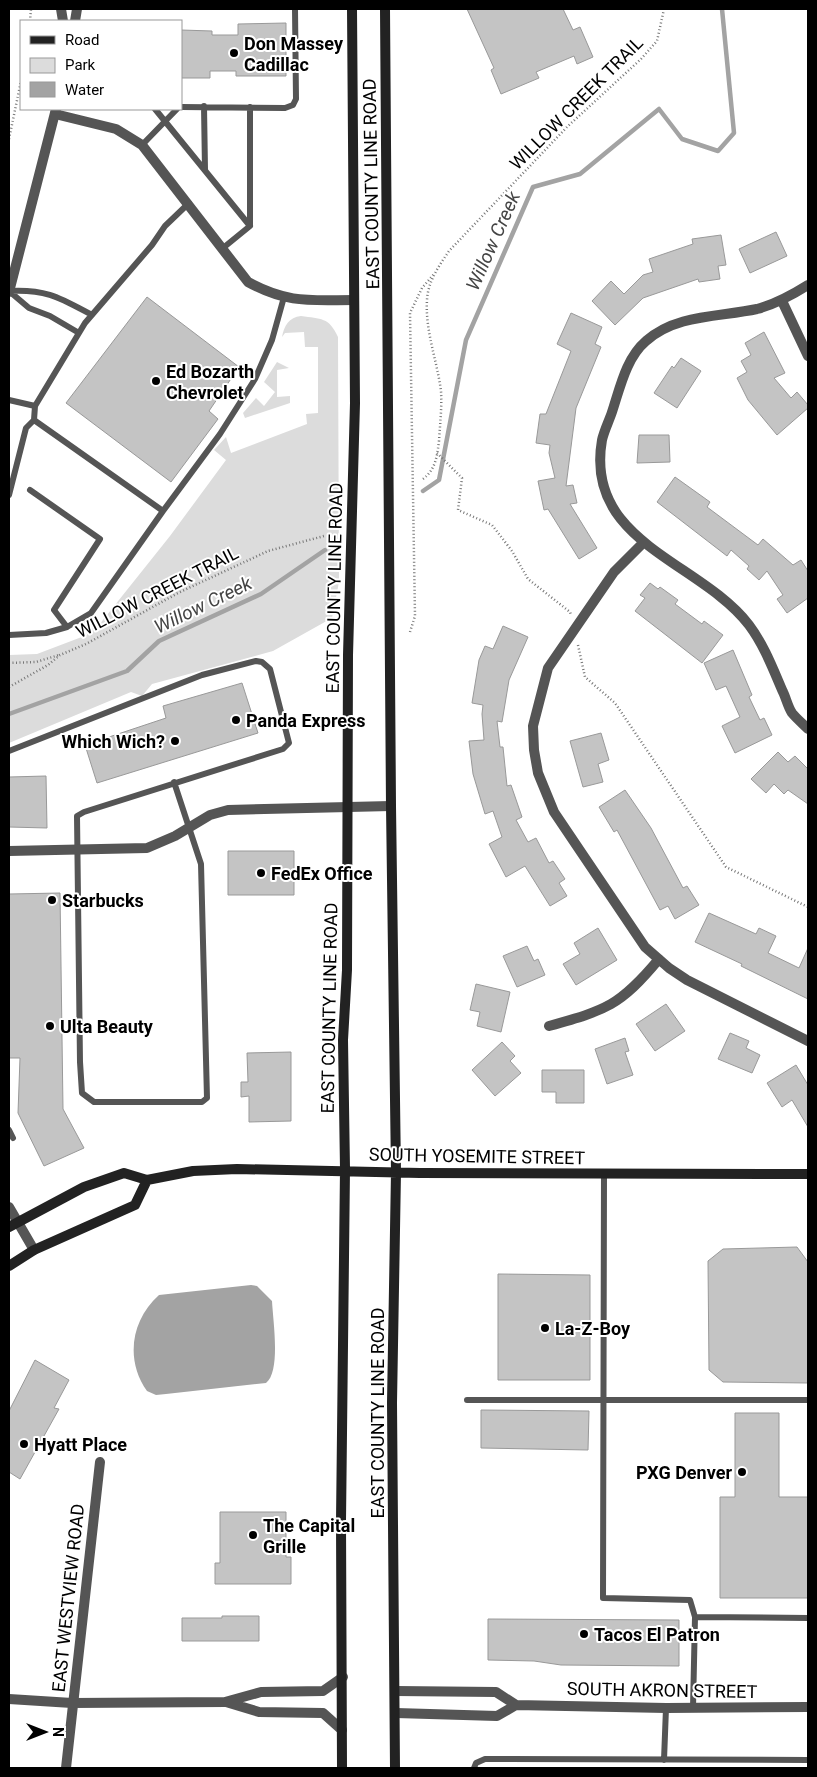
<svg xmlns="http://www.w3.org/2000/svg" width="817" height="1777" font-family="Roboto,sans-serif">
	<rect width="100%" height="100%" fill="#fff"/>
	<path fill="#dcdcdc" d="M301,316C321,319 329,317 338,337L339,582L332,618L273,651L152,684L142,696L131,692L9,743V655L37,654L87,635L84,620L95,630L170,536L226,460L214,450L226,437L231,453L307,424L306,414L318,413V347H305L304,332L285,333L282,337C284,326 289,317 301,316Z
		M277,362L289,368L277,370V397L290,396V403L245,418L243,413L256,398L264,406L275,392L264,382Z"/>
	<path fill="#a3a3a3" d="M251,1285L257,1286L272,1301C273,1321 281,1371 266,1383L166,1394L156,1395L147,1391C125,1360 131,1320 159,1295Z"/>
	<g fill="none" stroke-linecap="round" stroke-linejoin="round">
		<path stroke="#a3a3a3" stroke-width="4.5" d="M423,491L439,480L466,340L533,187L580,174L659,109L682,139L718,151L734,133L722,9
			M9,714L127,671L159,641L261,594L325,550"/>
	</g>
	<path fill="#c4c4c4" stroke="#999" d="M467,9H563L573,30L580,27L593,57L577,64L574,56L536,72L539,78L501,94L491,70L494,68Z
		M286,23V76H236V71H210V78H181V30L212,31V35H238V24Z
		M776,232L787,256L750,273L739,249Z
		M721,235L726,265L718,266L720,279L699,282L698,279L643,298L615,325L592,301L611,281L624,294L643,275L653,272L649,259L693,244L692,239Z
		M147,297L239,367L209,411L218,419L171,482L66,403Z
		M571,313L602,327L595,344L601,347L576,408L566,486L573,485L577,503L570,504L597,548L579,559L548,509L544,510L538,481L555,478L549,453L550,445L536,443L540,414H546L571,351L557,344Z
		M764,332L785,373L774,378L791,398L797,392L808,405V408L777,435L748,400L737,378L747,372L741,361L751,355L745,343Z
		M681,358L701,371L677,408L654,393L672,366L674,368Z
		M639,435H669L670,462L637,463Z
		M675,477L710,502L707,507L758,545L763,539L793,565L801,560L808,571V598L787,613L777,599L783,595L767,571L759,580L747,569L749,566L731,550L727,556L657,502Z
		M650,583L658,589L660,587L678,600L675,604L702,624L704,621L723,635L702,663L635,611L645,598L640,595Z
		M503,626L528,637L509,680L502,722L497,721L500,747H503L507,786L511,785L522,817L516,820L528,842L536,838L549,863L553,861L565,879L559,883L567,896L550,906L525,866L506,877L489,844L502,837L493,811L485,814L473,774L469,741L484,740L482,714L483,705L472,703L479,660L485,646L493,649Z
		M733,650L752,695L749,697L760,720L764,718L772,735L735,753L722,726L740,717L726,686L716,690L704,663Z
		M242,683L258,733L97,783L85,745L166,718L163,706Z
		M601,733L609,760L598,764L603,782L583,787L570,741Z
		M778,752L788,762L795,756L808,769V804L788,790L784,794L774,784L766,793L751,779Z
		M46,776L47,828L9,827V777Z
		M625,790L651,828L683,888L687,886L699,905L675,919L668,906L660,910L617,830L614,832L599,807Z
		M228,851H294V895H228Z
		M60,893L63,1109L84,1148L44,1166L18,1113L20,1058H9V894Z
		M709,913L756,934L759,928L776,936L768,953L799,968L808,948V999L741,966L742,964L695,942Z
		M598,928L617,960L576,985L563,964L580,954L574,943Z
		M527,946L534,961L538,959L545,975L517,987L503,956Z
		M476,984L510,992L501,1032L477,1026L480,1012L470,1010Z
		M666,1004L685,1031L655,1051L636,1024Z
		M730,1033L749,1041L746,1048L760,1055L752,1073L718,1059Z
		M625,1038L629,1051L625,1052L633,1075L607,1084L595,1049Z
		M502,1042L515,1056L510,1061L521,1073L495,1096L472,1070Z
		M291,1052V1121L249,1122V1096L241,1097V1082H248L247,1053Z
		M796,1065L808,1085V1127L792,1100L782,1107L767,1083Z
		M542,1070H584V1103H556V1092H542Z
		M797,1247L808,1262V1383L723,1382L709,1370L708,1261L723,1249Z
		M498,1274L590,1275V1380H498Z
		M35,1360L69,1380L54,1408L59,1409L20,1479L9,1472V1411Z
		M481,1410L589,1411L588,1450L481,1448Z
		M735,1413H779V1497H808V1598H720V1497H735Z
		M220,1512H286V1557H291V1584H215V1563H220Z
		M222,1616H259V1641H182V1618H222Z
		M488,1619L679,1620V1666L561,1665L534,1661L488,1660Z"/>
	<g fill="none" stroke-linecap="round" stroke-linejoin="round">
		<path stroke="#777" stroke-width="2.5" stroke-dasharray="1 2.5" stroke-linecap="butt" d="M30,21L31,9
			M9,139L21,81
			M437,453L462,478L458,510L492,525L512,551L528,579L570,612L571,615
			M423,479C436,469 437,456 439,441C440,424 442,408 441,391C437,360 425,331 427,300C428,281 439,266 449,251L567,127L641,59L657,41L664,9
			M410,632L415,616L410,313L422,288L434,274
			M578,645L585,677L615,703L726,867L808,907
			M9,663L36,662L59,655
			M9,687L48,665L60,655L86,644L178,593L268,551L324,536"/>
		<path stroke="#555" stroke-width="6" d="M204,106L205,170
			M181,107L285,108L293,105L296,99L295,9
			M155,109L250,226
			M142,145L177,109
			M223,248L250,226V107
			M9,291C47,289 60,298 92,315
			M9,291L29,308L50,316L79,333
			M9,400L35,406L85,323L152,245L165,226L189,203
			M35,406L34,420L163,511
			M30,490L100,539L54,610L67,627
			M9,495L26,428L34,420
			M9,635L46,633L67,627L91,613L163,511L220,434L255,379L272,340L284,297
			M9,751L202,675L256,661L262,662L270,669L289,743L283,749L84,812L77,816L80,1062L82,1093L94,1102H202L207,1098L201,864L174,782
			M9,1130L13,1138
			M604,1174L603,1598L690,1600L695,1617L693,1708
			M467,1400H808
			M695,1617L808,1618
			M664,1760L666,1708
			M474,1768L476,1763L485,1759L808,1760"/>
		<path stroke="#555" stroke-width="10" d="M55,114L116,129L142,145L248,282C288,304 311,300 354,300
			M808,285C792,295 776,304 757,309C720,317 676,314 646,341C626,358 620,388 612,412C609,421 604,431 602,440C584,543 700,561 749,625C764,645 773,669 783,692C786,698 788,707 792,713C796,718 803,724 808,729
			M782,301L808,356
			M643,543L614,572L548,668L533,726L534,750L538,773L554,812L645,947L669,968L687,980L808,1041
			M9,851L147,848L175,836L210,815L228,810L391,806
			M549,1026C606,1010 620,1006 659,959
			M396,1691L496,1692L516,1705L666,1708L808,1707
			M9,1699L72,1703L225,1702L261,1692L323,1691L343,1677
			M226,1702L259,1712L323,1713L342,1730
			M396,1713L497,1716L516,1705
			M66,1768L100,1462"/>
		<path stroke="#555" stroke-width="10" d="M61,9L63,21
			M75,21L77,9
			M9,292L56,109
			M9,1207L34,1250"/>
		<path stroke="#222" stroke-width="10" d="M385,9L391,806L396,1172L392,1403L395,1768
			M9,1227L84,1187L124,1173L147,1180L193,1171L237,1169L420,1173L808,1174
			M9,1266L34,1250L135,1205L147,1180
			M342,1768L341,1521L345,1169L343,1040L347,970L348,655L355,403L352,9"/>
	</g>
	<g fill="#000" stroke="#fff" stroke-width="2">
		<circle cx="234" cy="53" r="5"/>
		<circle cx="156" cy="381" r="5"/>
		<circle cx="236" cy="720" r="5"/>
		<circle cx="175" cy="741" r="5"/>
		<circle cx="261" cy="873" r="5"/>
		<circle cx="52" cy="900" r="5"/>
		<circle cx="50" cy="1026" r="5"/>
		<circle cx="545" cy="1328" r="5"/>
		<circle cx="24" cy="1444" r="5"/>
		<circle cx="742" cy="1472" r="5"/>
		<circle cx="253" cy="1535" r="5"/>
		<circle cx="584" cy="1634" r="5"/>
	</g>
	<g text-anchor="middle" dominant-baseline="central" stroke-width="4" stroke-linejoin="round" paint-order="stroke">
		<g font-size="18" font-weight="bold" fill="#000" stroke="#fff" text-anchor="start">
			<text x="244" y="43">Don Massey<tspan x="244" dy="21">Cadillac</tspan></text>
			<text x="166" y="371">Ed Bozarth<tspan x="166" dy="21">Chevrolet</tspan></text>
			<text x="246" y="720">Panda Express</text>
			<text x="165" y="741" text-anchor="end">Which Wich?</text>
			<text x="271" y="873">FedEx Office</text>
			<text x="62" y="900">Starbucks</text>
			<text x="60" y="1026">Ulta Beauty</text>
			<text x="555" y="1328">La-Z-Boy</text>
			<text x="34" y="1444">Hyatt Place</text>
			<text x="732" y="1472" text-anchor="end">PXG Denver</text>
			<text x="263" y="1525">The Capital<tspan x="263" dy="21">Grille</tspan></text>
			<text x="594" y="1634">Tacos El Patron</text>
		</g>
		<g font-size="18" fill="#000" stroke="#fff">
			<text transform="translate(576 103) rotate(-45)">WILLOW CREEK TRAIL</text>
			<text transform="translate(371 184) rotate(-91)">EAST COUNTY LINE ROAD</text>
			<text transform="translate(334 588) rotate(-89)">EAST COUNTY LINE ROAD</text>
			<text transform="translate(157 592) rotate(-27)">WILLOW CREEK TRAIL</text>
			<text transform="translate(329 1008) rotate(-89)">EAST COUNTY LINE ROAD</text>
			<text transform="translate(477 1156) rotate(1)">SOUTH YOSEMITE STREET</text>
			<text transform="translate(377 1413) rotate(-90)">EAST COUNTY LINE ROAD</text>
			<text transform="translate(68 1598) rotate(-84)">EAST WESTVIEW ROAD</text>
			<text transform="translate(662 1690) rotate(1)">SOUTH AKRON STREET</text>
		</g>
		<g font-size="19" font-style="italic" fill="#444" stroke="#fff">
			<text transform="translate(493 241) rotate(-66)">Willow Creek</text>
			<text transform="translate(203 605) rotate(-26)">Willow Creek</text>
		</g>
	</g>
	<rect width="817" height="1777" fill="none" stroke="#000000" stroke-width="20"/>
	<rect x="20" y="20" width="162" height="90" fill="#ffffff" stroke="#999999"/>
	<rect x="30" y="36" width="25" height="8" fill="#222222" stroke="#999999"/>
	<text x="65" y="45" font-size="15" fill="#000000">Road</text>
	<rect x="30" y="58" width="25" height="15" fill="#dcdcdc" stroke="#999999"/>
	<text x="65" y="70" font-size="15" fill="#000000">Park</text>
	<rect x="30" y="82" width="25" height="15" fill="#a3a3a3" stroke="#999999"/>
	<text x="65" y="95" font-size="15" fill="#000000">Water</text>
	<g transform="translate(45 1732) rotate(90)" stroke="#ffffff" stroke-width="4" paint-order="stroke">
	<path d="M0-4L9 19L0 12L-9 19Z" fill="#000000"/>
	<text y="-8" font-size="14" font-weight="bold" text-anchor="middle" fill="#000000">N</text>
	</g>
</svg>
